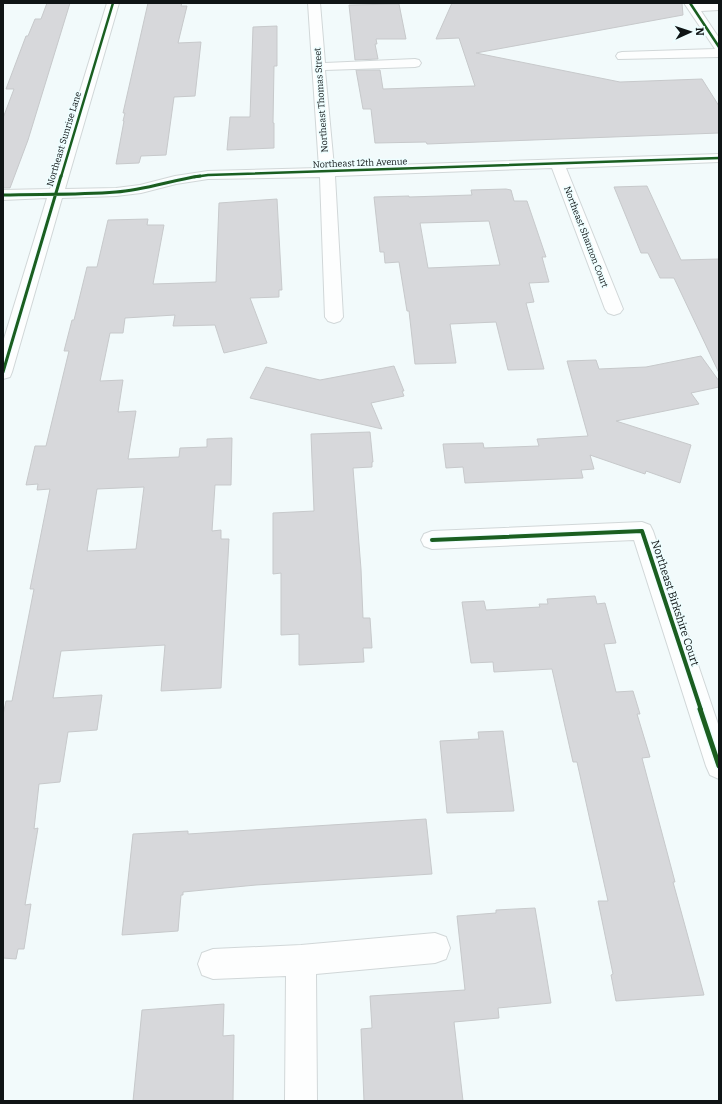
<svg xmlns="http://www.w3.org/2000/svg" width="722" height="1104" font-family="Bitter,serif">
	<rect width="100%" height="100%" fill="#f2fafb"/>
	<path fill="#d7d8db" stroke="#c7c9cb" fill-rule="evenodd" d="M47,3H70L28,140L10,188H3V118L14,89H6L26,36H28L35,19H41Z
		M148,3H182L181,6H187L178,43L201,42L195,96L174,97L166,155L141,156L139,163L116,164L124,121H123L125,113H123Z
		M452,3H682L683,15L476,53L620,82L702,79L719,106V133L427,144L426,142L375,143L371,109H363L356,70H380L383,89L475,86L459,38L436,39Z
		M399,4L406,39H376L377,44H375L378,59L355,60L349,5Z
		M277,26V66H274L273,123H274V148L227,150L230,117H250L253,27Z
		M647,186L681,260L719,259V373L674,278H660L648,253H641L614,187Z
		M506,189L511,190L514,201H527L546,257H542L549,282L529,283L534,302L526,303L544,369L508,370L496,322L450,324L456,363L415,364L409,311H407L399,262L385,263L384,252H380L374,197L409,196V197L472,195L471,190ZM489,221L500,265L428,268L420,223Z
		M277,199L282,290H279V297L250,298L267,343L224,353L215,325L173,326L175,315L125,318L123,333H110L100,381L123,380L118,412L136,411L128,459L179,457L180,448L207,447V439L232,438L231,485H215L212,531L221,530V539H229L221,688L161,691L165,645L61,651L53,698L102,695L97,730L68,732L60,782L39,784L34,829L38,828L25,905L31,904L24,949H18L16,959L3,958V715L6,701H12L34,589H30L50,489L37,490L38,484L26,485L35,446H46L69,351H64L72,320H74L87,267H97L108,220L148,219L147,225H164L153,284L216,282L219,203ZM144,487L136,549L87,551L97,489Z
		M701,356L719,381V387L691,393L699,404L616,421L691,445L680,483L646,471L645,474L590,455L594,469L581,470L583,478L465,483L463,467L446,468L443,444L483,443L484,448L539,446L537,439L588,436L567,361L596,360L599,369L646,367Z
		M394,366L404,391H402L404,396L371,403L382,429L250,398L266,367L320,380Z
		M370,432L373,462H372V467L353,468L361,569L363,618H370L372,648H363L364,662L299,665V634L281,635V573L273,574V513L314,511L311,434Z
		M595,596L597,604L605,603L616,643L604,644L616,692L633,691L640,714H637L650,757L642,758L675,882H673L704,995L616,1001L611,975L613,974L598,901H608L577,762H573L552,669L494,672L493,662L471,663L462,602L484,601L486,610L540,607L539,604H548L547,599Z
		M503,731L514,811L447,813L440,741L479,739L478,732Z
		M426,819L432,874L256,885L183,892V895H181L178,931L122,935L133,834L188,831V834Z
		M535,908L551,1003L498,1008L499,1018L454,1022L463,1101H364L361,1029L372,1028L370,996L465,990L457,916L496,913V910Z
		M224,1004L223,1036L234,1035L233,1101H133L142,1010Z"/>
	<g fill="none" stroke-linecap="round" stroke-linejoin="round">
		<defs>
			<path id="minor" d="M107,3H119L65,189L116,188L140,185L175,176L208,171L319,168L308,3H320L325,63L415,59L419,60L421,63L419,66L415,67L325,70L334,167L719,154V162L566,168L623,309L620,313L614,315L608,313L605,309L552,168L335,176L343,317L340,321L334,323L328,321L325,317L320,177L208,179L176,184L141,193L116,196L62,198L12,372L10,377L3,379V342L47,198L3,200V190L50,189Z
				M684,3H696L697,4H719V10L701,11L719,38V57L618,59L616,56L618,53L622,52L715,49Z
				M642,522L650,525L653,531L719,727V779L710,775L706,766L634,540L432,549L424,546L421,540L424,534L432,531Z
				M435,933L446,937L450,948L446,959L435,963L316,974L317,1101H285L286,976L213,979L202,975L198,964L202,953L213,949L301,945Z"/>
		</defs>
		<use href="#minor" stroke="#d1d7d8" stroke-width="2"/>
		<use href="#minor" fill="#fdfefe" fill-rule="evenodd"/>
		<defs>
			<path id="cycleway-far3" d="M690,3L719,47
				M61,177L113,3
				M194,177L208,175L719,158"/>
			<path id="cycleway-far2" d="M3,195C41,194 79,195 116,192C145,190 172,180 200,176
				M3,372L61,176"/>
			<path id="cycleway-far1" d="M432,540L642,531L701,710"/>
			<path id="cycleway" d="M700,709L719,766"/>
		</defs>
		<use href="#cycleway-far3" stroke="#eefeff" stroke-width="4"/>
		<use href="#cycleway-far2" stroke="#eefeff" stroke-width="5"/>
		<use href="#cycleway-far1" stroke="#eefeff" stroke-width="6"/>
		<use href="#cycleway" stroke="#eefeff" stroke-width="8"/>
		<use href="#cycleway-far3" stroke="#1b5e20" stroke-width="2.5"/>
		<use href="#cycleway-far2" stroke="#1b5e20" stroke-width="3"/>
		<use href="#cycleway-far1" stroke="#1b5e20" stroke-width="4"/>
		<use href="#cycleway" stroke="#1b5e20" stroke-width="5"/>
	</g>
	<g text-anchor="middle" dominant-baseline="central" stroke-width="3" stroke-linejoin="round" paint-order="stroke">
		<g font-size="9" fill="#0f1415" stroke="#eefeff">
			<text transform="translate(321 100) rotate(-94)">Northeast Thomas Street</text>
			<text transform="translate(64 139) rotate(-73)">Northeast Sunrise Lane</text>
			<text transform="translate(360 163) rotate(-2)">Northeast 12th Avenue</text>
			<text transform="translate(586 237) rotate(69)">Northeast Shannon Court</text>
		</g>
		<g font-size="11" fill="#0f1415" stroke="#eefeff">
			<text transform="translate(675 603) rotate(72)">Northeast Birkshire Court</text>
		</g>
	</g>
	<rect width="722" height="1104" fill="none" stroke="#0f1415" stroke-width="8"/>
	<g transform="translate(690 32) rotate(87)" stroke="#eefeff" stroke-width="3" paint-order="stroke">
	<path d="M0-3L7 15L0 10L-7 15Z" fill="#0f1415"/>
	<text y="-6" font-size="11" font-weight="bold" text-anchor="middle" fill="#0f1415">N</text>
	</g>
</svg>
